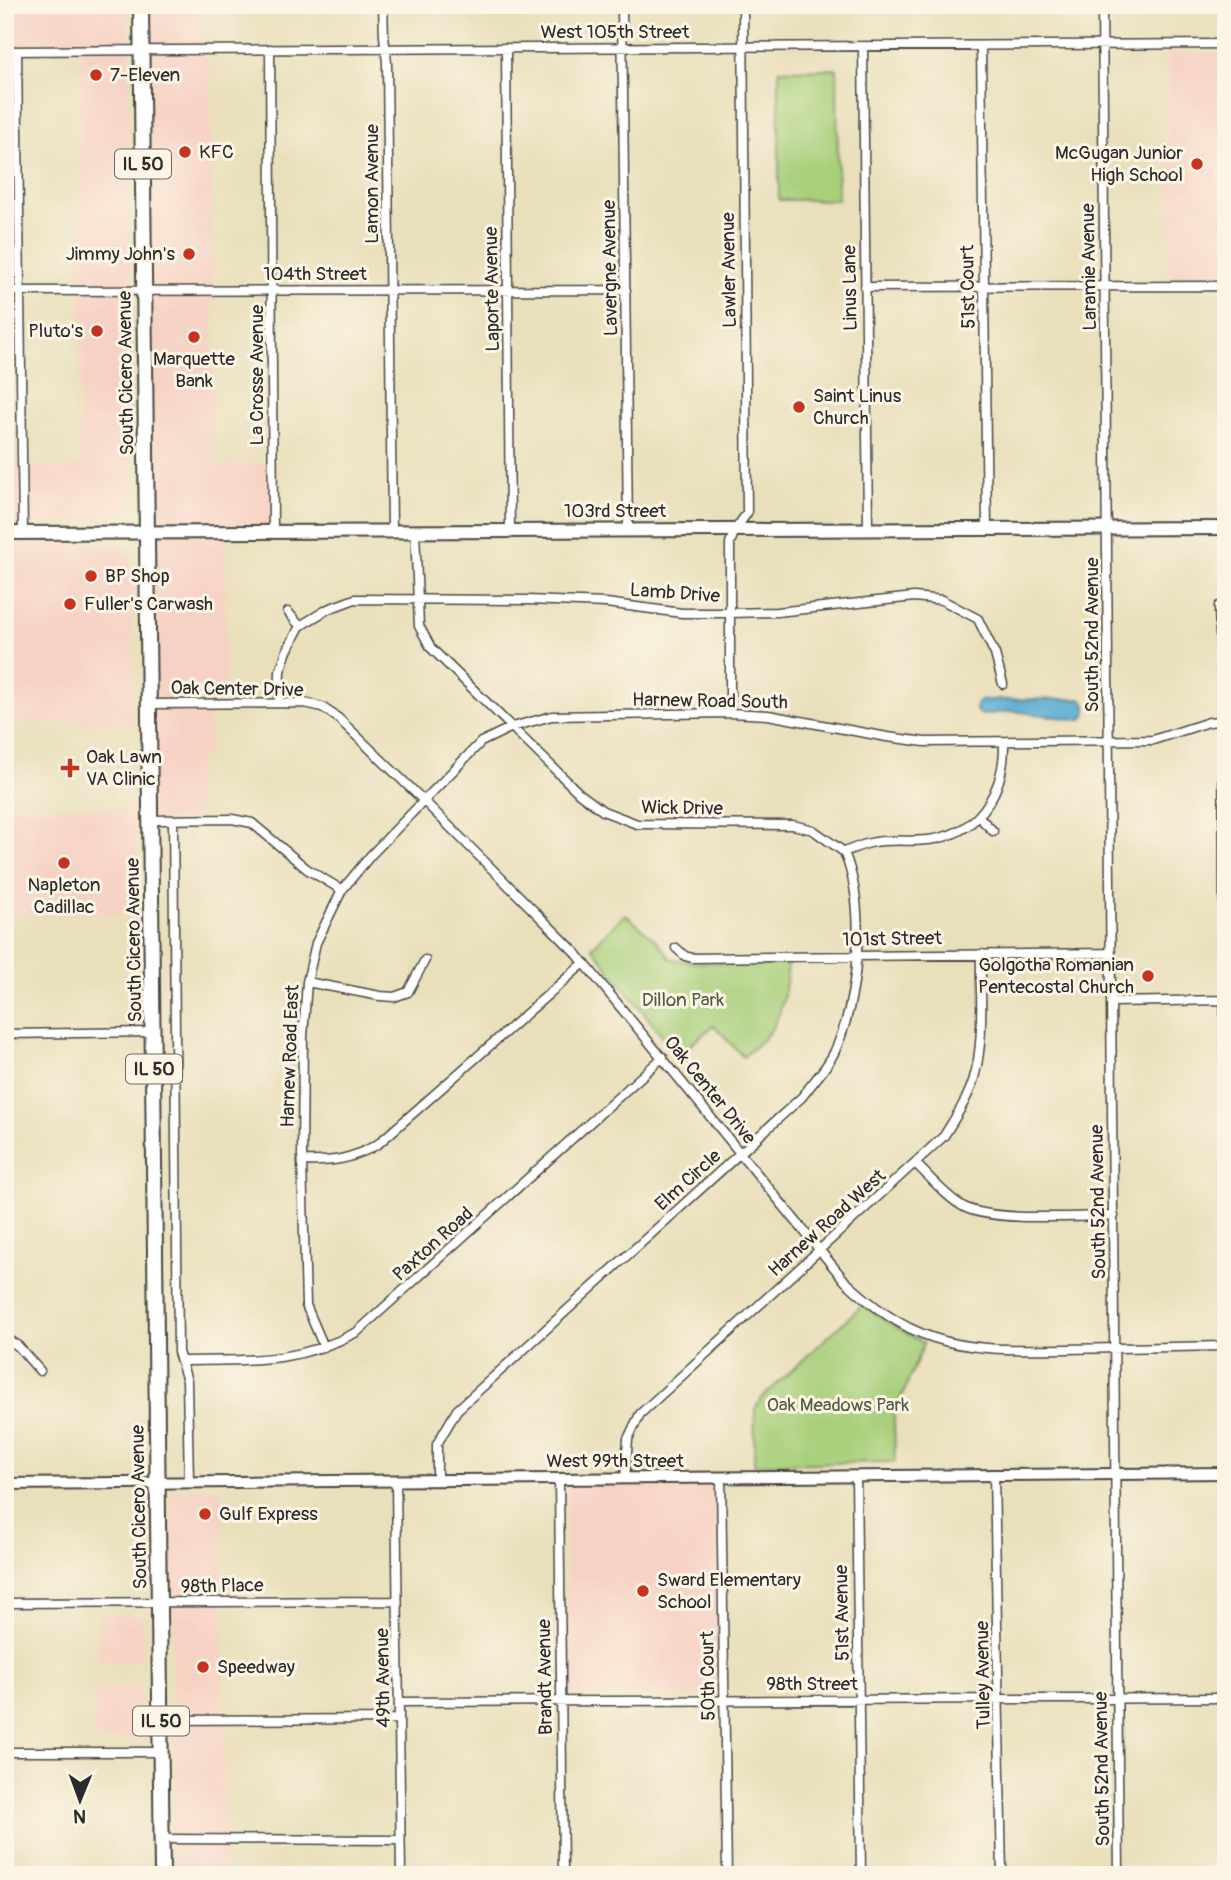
<svg xmlns="http://www.w3.org/2000/svg" width="1231" height="1880" font-family="Pangolin,sans-serif">
	<rect width="100%" height="100%" fill="#fcf5e5"/>
	<filter id="ink" filterUnits="userSpaceOnUse"><feTurbulence type="fractalNoise" baseFrequency=".0143" numOctaves="2"/><feDisplacementMap in="SourceGraphic" scale="14" xChannelSelector="R" yChannelSelector="G"/><feConvolveMatrix kernelMatrix="1 2 1 2 8 2 1 2 1" color-interpolation-filters="sRGB"/></filter>
	<filter id="wash" filterUnits="userSpaceOnUse"><feTurbulence type="fractalNoise" baseFrequency=".00686" numOctaves="4" result="noise"/><feDisplacementMap in="SourceGraphic" scale="28" xChannelSelector="R" yChannelSelector="G"/><feGaussianBlur stdDeviation="1.57" result="paint"/><feColorMatrix in="noise" values="0 0 0 0 0 0 0 0 0 0 0 0 0 0 0 0 0 1.4 0 .05"/><feComposite in="paint" operator="in"/></filter>
	<g filter="url(#wash)">
		<rect width="100%" height="100%" fill="#e9dfbb"/>
		<path fill="#f6d2c4" d="M6,5H128L132,492L130,504L125,514L103,522H5V397H16L15,467H80V51H7Z
			M141,5H203V49L210,50L215,464H273V532H228L226,549L225,703H209L210,756H198L197,820H152Z
			M1167,52L1226,53V275L1170,276Z
			M5,543H105L124,549L129,557L133,573V723H5Z
			M137,807V914L5,916V808Z
			M717,1485L720,1695L568,1696L566,1486Z
			M222,1489L225,1875H175L171,1493L175,1490Z
			M98,1615H141L142,1661H97Z
			M95,1687H141L142,1739H95Z"/>
		<path fill="#a8cf7a" stroke="#6a7d52" stroke-width="2" d="M837,69L838,200H779V70Z
			M625,914L657,941L671,959L699,963L788,964C786,987 783,1015 768,1034C761,1042 751,1050 743,1057L714,1025L678,1056L592,947Z
			M862,1305L902,1331L924,1343L894,1416L895,1462L754,1464L755,1409L763,1397Z"/>
		<path fill="#53abd0" stroke="#3f6b7e" stroke-width="2" d="M1080,699L1084,701C1088,708 1087,717 1080,720L1012,711L982,715L976,711V704L982,700Z"/>
	</g>
	<g filter="url(#ink)">
		<g fill="none" stroke-linecap="round" stroke-linejoin="round">
			<defs>
				<path id="minor" d="M383,5L384,36L387,63L392,531
					M622,5L628,530
					M1102,5L1119,1875
					M863,46L868,529
					M981,46L987,528
					M506,48L510,531
					M270,49L273,532
					M5,51L1226,44
					M17,51L23,533
					M1225,286L1226,442
					M865,287L1226,286
					M5,291L626,290
					M415,531L419,626L431,648L579,793L603,811L637,824L793,825L813,830L844,852C852,849 861,845 870,843C891,838 914,843 935,839C983,830 1005,787 1004,742
					M1226,606H1219L1223,720L1226,1296
					M288,612L300,626
					M279,703L280,671L287,651L300,626L328,609L355,599L527,600L606,603L682,613H729L777,612L914,597L942,600L978,619L995,654L1003,684
					M150,704L305,703L322,707L338,718L424,801L576,953L845,1281C871,1305 899,1327 934,1338C977,1352 1021,1349 1066,1349C1119,1348 1172,1347 1226,1346
					M730,713V543L735,530L747,513L743,5
					M980,818L993,831
					M152,820L232,819L252,823L307,869L342,890
					M173,820L178,1352L187,1381L189,1482
					M676,948L685,956L692,958L1111,953
					M307,982L380,996L394,997L408,992L425,960
					M1112,1002L1226,1000
					M5,1034L154,1032
					M302,1161C333,1162 350,1160 378,1144L584,963
					M916,1164C931,1178 946,1197 964,1207C993,1222 1079,1216 1114,1216
					M5,1338L18,1346L40,1371
					M324,1347L306,1305L302,1161L303,1037L307,982L316,943L342,890L371,855L481,742L512,727L552,716L730,713L768,715L887,737L925,742L1153,740L1209,722L1226,720
					M182,1361C248,1360 297,1364 357,1332L663,1057
					M994,1474L1002,1875
					M856,1476L861,1875
					M721,1477L727,1875
					M559,1478L563,1875
					M625,1479L628,1439L640,1414L944,1136C955,1118 968,1099 974,1078C985,1039 980,995 981,954
					M437,1480V1444L457,1410L802,1097C812,1083 826,1069 834,1053C859,999 867,907 844,852
					M396,1481L401,1875
					M5,1603L397,1601
					M399,1702L1226,1698
					M161,1720L399,1719
					M5,1752H161
					M162,1839L400,1840"/>
				<path id="tertiary" d="M5,1484L1226,1473"/>
				<path id="secondary" d="M5,533L1226,528"/>
				<path id="primary" d="M141,5L162,1875"/>
			</defs>
			<use href="#minor" stroke="#484641" stroke-width="11"/>
			<use href="#tertiary" stroke="#484641" stroke-width="14"/>
			<use href="#secondary" stroke="#484641" stroke-width="16"/>
			<use href="#primary" stroke="#484641" stroke-width="18"/>
			<use href="#minor" stroke="#fff" stroke-width="8"/>
			<use href="#tertiary" stroke="#fff" stroke-width="10"/>
			<use href="#secondary" stroke="#fff" stroke-width="12"/>
			<use href="#primary" stroke="#fff" stroke-width="14"/>
		</g>
	</g>
	<g fill="#c8321e" stroke="#fcf5e5" stroke-width="2.5">
		<circle cx="96" cy="75" r="7"/>
		<circle cx="185" cy="152" r="7"/>
		<circle cx="1197" cy="164" r="7"/>
		<circle cx="189" cy="254" r="7"/>
		<circle cx="97" cy="331" r="7"/>
		<circle cx="194" cy="337" r="7"/>
		<circle cx="799" cy="407" r="7"/>
		<circle cx="91" cy="576" r="7"/>
		<circle cx="70" cy="604" r="7"/>
		<path d="M66.5 757.5h7v7h7v7h-7v7h-7v-7h-7v-7h7z"/>
		<circle cx="64" cy="863" r="7"/>
		<circle cx="1148" cy="976" r="7"/>
		<circle cx="205" cy="1514" r="7"/>
		<circle cx="643" cy="1591" r="7"/>
		<circle cx="203" cy="1667" r="7"/>
	</g>
	<g text-anchor="middle" dominant-baseline="central" stroke-width="6" stroke-linejoin="round" paint-order="stroke">
		<g fill="#fcf5e5" stroke="#6a6863" stroke-width="2">
			<rect x="115" y="149.5" width="56" height="29" rx="5"/>
			<rect x="126" y="1054.5" width="56" height="29" rx="5"/>
			<rect x="133" y="1706.5" width="56" height="29" rx="5"/>
		</g>
		<g font-size="18" font-weight="bold" fill="#2b2b2b">
			<text x="143" y="164">IL 50</text>
			<text x="154" y="1069">IL 50</text>
			<text x="161" y="1721">IL 50</text>
		</g>
		<g font-size="19" fill="#2b2b2b" stroke="#fcf5e5">
			<text x="615" y="32">West 105th Street</text>
			<text transform="translate(372 184) rotate(-90)">Lamon Avenue</text>
			<text transform="translate(1089 267) rotate(-91)">Laramie Avenue</text>
			<text transform="translate(610 268) rotate(-91)">Lavergne Avenue</text>
			<text transform="translate(729 270) rotate(-91)">Lawler Avenue</text>
			<text x="315" y="274">104th Street</text>
			<text transform="translate(968 287) rotate(-91)">51st Court</text>
			<text transform="translate(850 288) rotate(-91)">Linus Lane</text>
			<text transform="translate(492 289) rotate(-91)">Laporte Avenue</text>
			<text transform="translate(126 373) rotate(-91)">South Cicero Avenue</text>
			<text transform="translate(257 375) rotate(-90)">La Crosse Avenue</text>
			<text x="615" y="511">103rd Street</text>
			<text transform="translate(675 593) rotate(4)">Lamb Drive</text>
			<text transform="translate(1092 635) rotate(-90)">South 52nd Avenue</text>
			<text transform="translate(237 689) rotate(1)">Oak Center Drive</text>
			<text transform="translate(710 701) rotate(1)">Harnew Road South</text>
			<text transform="translate(682 808) rotate(1)">Wick Drive</text>
			<text transform="translate(892 939) rotate(-1)">101st Street</text>
			<text transform="translate(134 940) rotate(-91)">South Cicero Avenue</text>
			<text transform="translate(290 1056) rotate(-88)">Harnew Road East</text>
			<text transform="translate(710 1090) rotate(51)">Oak Center Drive</text>
			<text transform="translate(688 1180) rotate(-42)">Elm Circle</text>
			<text transform="translate(1098 1202) rotate(-91)">South 52nd Avenue</text>
			<text transform="translate(827 1223) rotate(-42)">Harnew Road West</text>
			<text transform="translate(433 1244) rotate(-42)">Paxton Road</text>
			<text x="615" y="1461">West 99th Street</text>
			<text transform="translate(139 1507) rotate(-91)">South Cicero Avenue</text>
			<text transform="translate(222 1586) rotate(-1)">98th Place</text>
			<text transform="translate(842 1613) rotate(-91)">51st Avenue</text>
			<text transform="translate(983 1675) rotate(-91)">Tulley Avenue</text>
			<text transform="translate(708 1676) rotate(-91)">50th Court</text>
			<text transform="translate(545 1677) rotate(-91)">Brandt Avenue</text>
			<text transform="translate(383 1678) rotate(-91)">49th Avenue</text>
			<text x="812" y="1684">98th Street</text>
			<text transform="translate(1102 1769) rotate(-91)">South 52nd Avenue</text>
		</g>
		<g font-size="19" fill="#2b2b2b" stroke="#fcf5e5" text-anchor="start">
			<text x="110" y="75">7-Eleven</text>
			<text x="199" y="152">KFC</text>
			<text x="1183" y="153" text-anchor="end">McGugan Junior<tspan x="1183" dy="22">High School</tspan></text>
			<text x="175" y="254" text-anchor="end">Jimmy John's</text>
			<text x="83" y="331" text-anchor="end">Pluto's</text>
			<text x="194" y="359" text-anchor="middle">Marquette<tspan x="194" dy="22">Bank</tspan></text>
			<text x="813" y="396">Saint Linus<tspan x="813" dy="22">Church</tspan></text>
			<text x="105" y="576">BP Shop</text>
			<text x="84" y="604">Fuller's Carwash</text>
			<text x="86" y="757">Oak Lawn<tspan x="86" dy="22">VA Clinic</tspan></text>
			<text x="64" y="885" text-anchor="middle">Napleton<tspan x="64" dy="22">Cadillac</tspan></text>
			<text x="1134" y="965" text-anchor="end">Golgotha Romanian<tspan x="1134" dy="22">Pentecostal Church</tspan></text>
			<text x="219" y="1514">Gulf Express</text>
			<text x="657" y="1580">Sward Elementary<tspan x="657" dy="22">School</tspan></text>
			<text x="217" y="1667">Speedway</text>
		</g>
		<g font-size="19" fill="#505c43" stroke="#fcf5e5">
			<text x="683" y="1000">Dillon Park</text>
			<text x="838" y="1405">Oak Meadows Park</text>
		</g>
	</g>
	<rect width="1231" height="1880" fill="none" stroke="#fcf5e5" stroke-width="28"/>
	<g transform="translate(80 1800) rotate(181)" stroke="#fcf5e5" stroke-width="5" paint-order="stroke">
	<path d="M0-5L12 26L0 18L-12 26Z" fill="#2b2b2b"/>
	<text y="-10" font-size="19" font-weight="bold" text-anchor="middle" fill="#2b2b2b">N</text>
	</g>
</svg>
